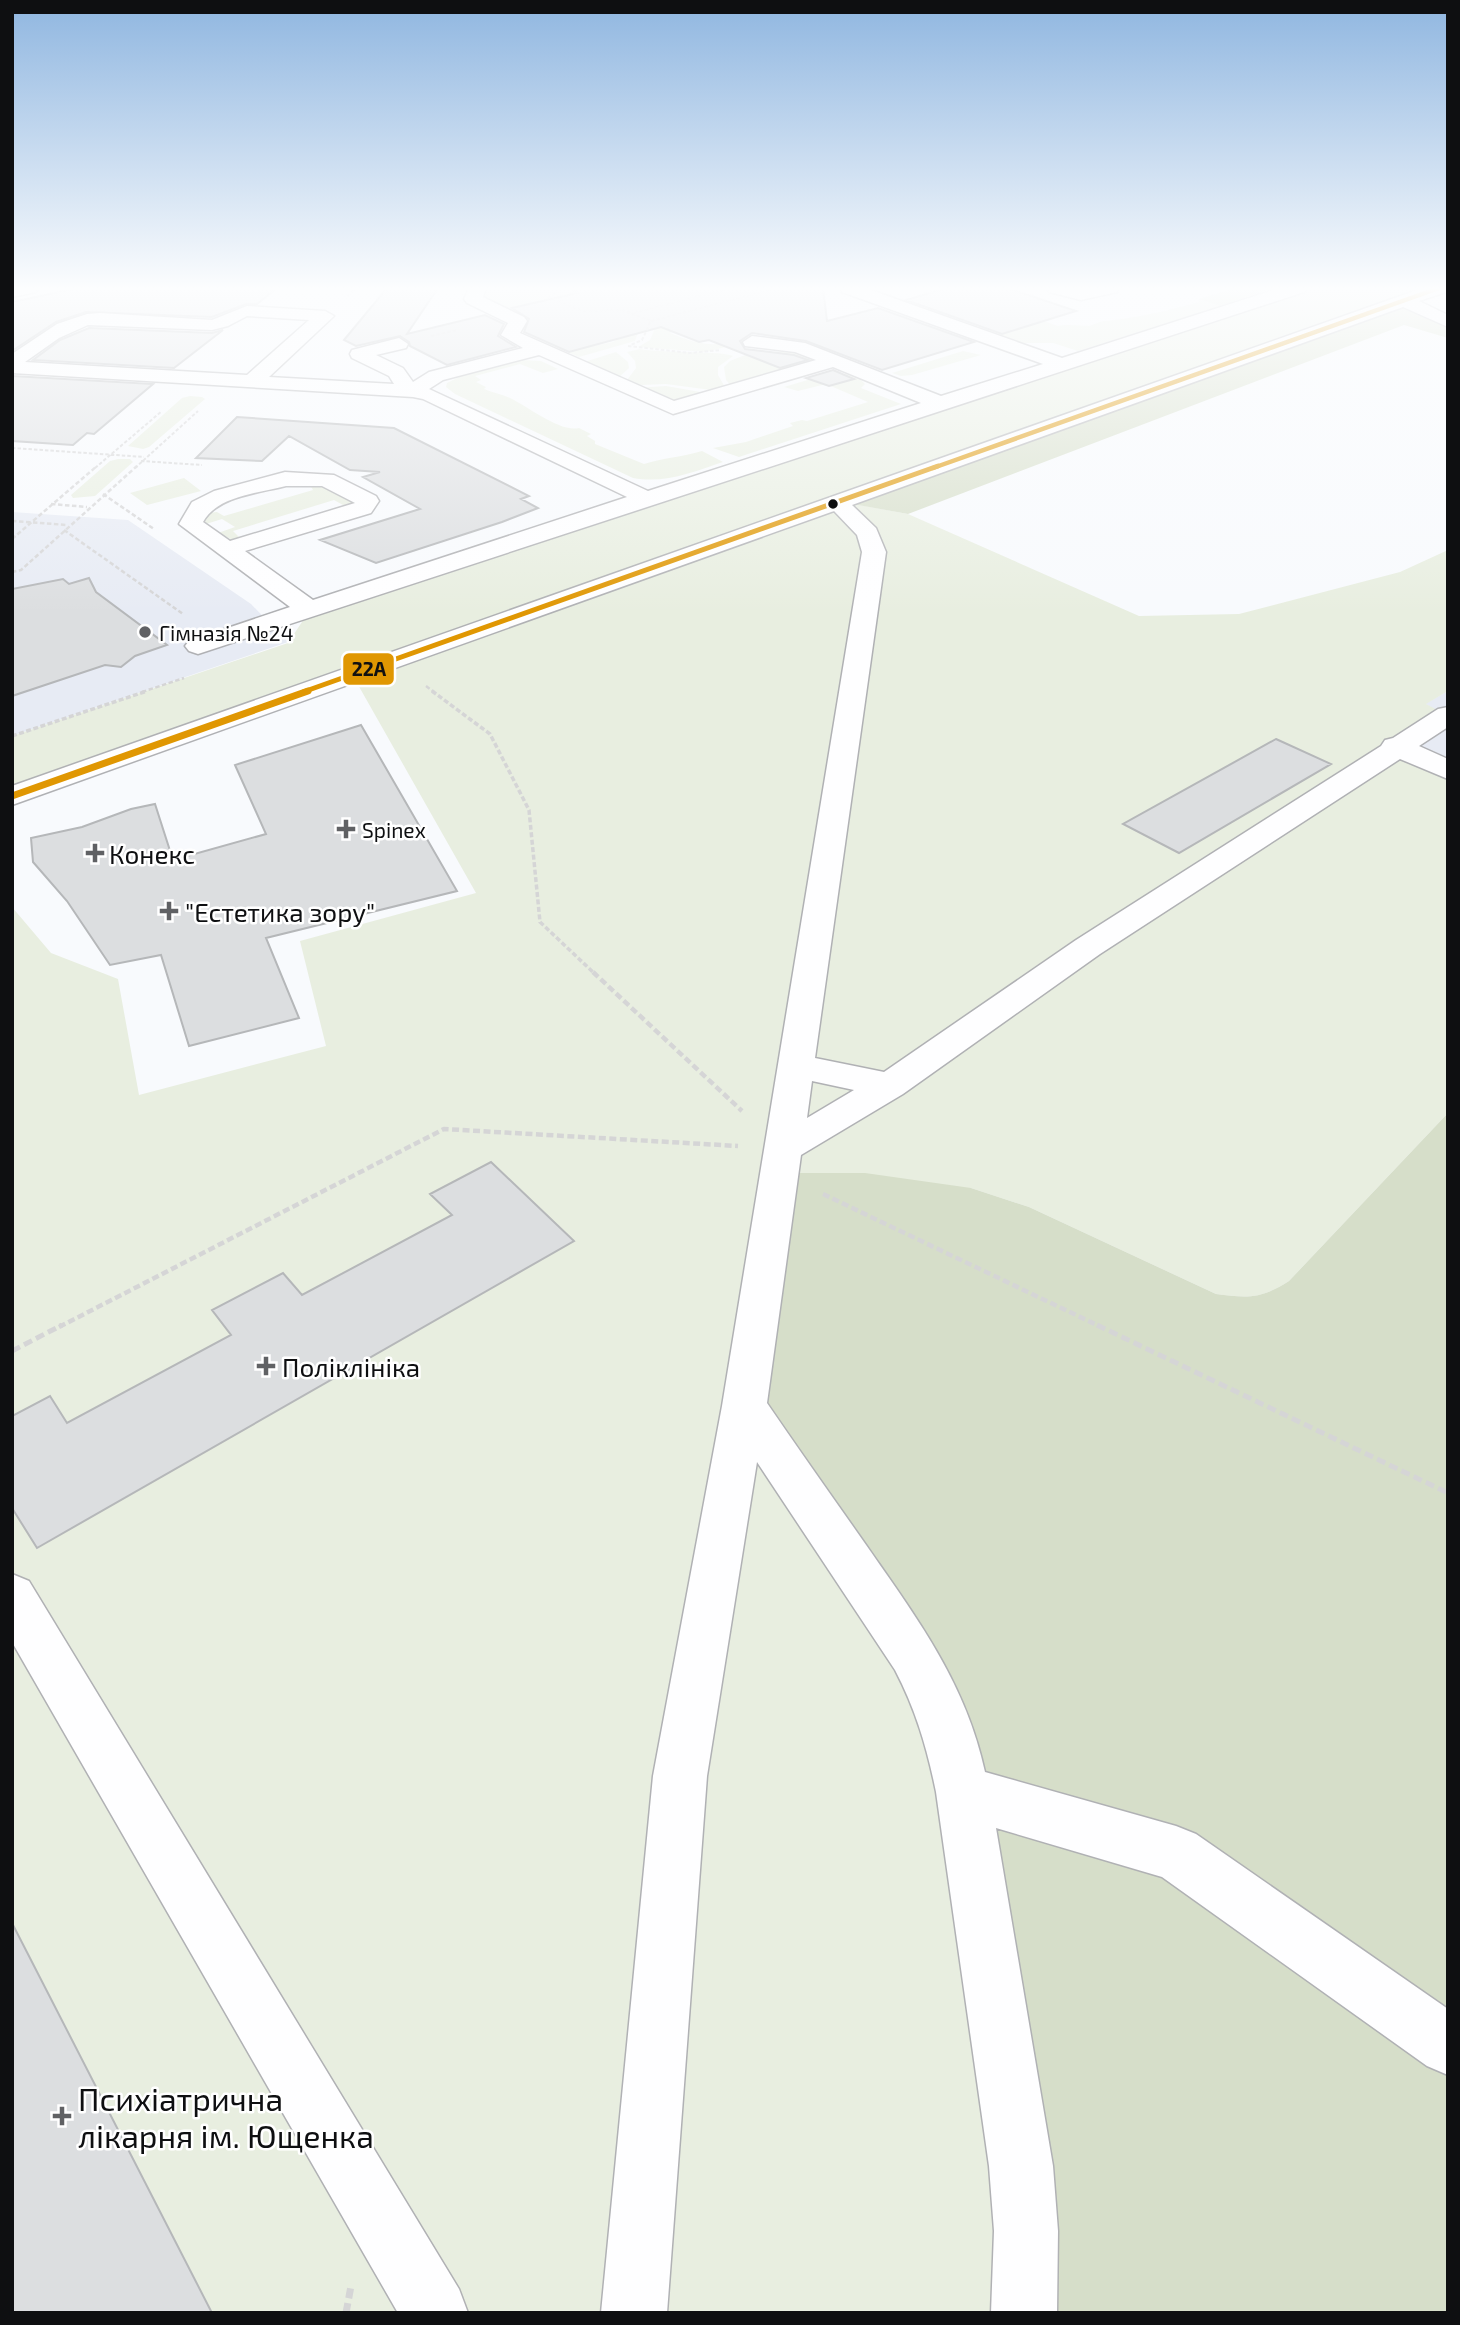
<svg xmlns="http://www.w3.org/2000/svg" width="1460" height="2325" font-family="'Exo 2',sans-serif">
	<rect width="100%" height="100%" fill="#f8fafd"/>
	<path fill="#e7ebf4" d="M12,512L128,520L251,604L288,642L12,736Z
		M1448,691V770L1395,746L1446,715L1425,704Z"/>
	<path fill="#e8eee0" d="M484,288H584L574,293L589,299L526,316H519L482,301Z
		M933,288H947L1058,326C1065,324 1081,326 1089,326C1094,325 1099,321 1105,321C1136,318 1167,311 1199,302V299L1220,306L1078,351L1053,343H1022L987,332L984,327L920,294Z
		M1297,288H1440L838,501L908,514L1139,616L1239,614L1400,572L1448,550V691L1426,704L1447,715L1396,746L1448,770V1113L1289,1281C1261,1299 1248,1298 1216,1294L1029,1207L971,1188L913,1654L1024,2313H12V907L51,953L118,979L139,1095L326,1046L300,941L476,893L353,676L12,795V736L288,643L310,610Z
		M641,324L635,341L579,357L524,333L525,329L574,350L613,342Z
		M657,324L674,331L670,333C687,340 701,345 718,344C731,342 743,334 756,339L706,352L638,347L650,340Z
		M640,349C660,353 724,351 733,356L718,367V375L725,387L711,390L666,384L641,385L627,380L636,368L635,361L627,352Z
		M791,351L809,356L811,362L733,388L726,380L724,367L730,361L745,355L751,357L772,352Z
		M963,351L981,355L912,375L901,376L892,373Z
		M616,352L628,362L629,368L617,379L581,363Z
		M522,360L541,361L558,369L543,373L520,364L475,376L481,380L476,382L486,387L484,389C493,393 502,394 510,398C527,406 561,433 579,428L591,434L587,436L595,441V444L644,464C663,458 682,457 702,451L723,462C693,472 665,484 633,478L455,394L446,387L447,383L461,376Z
		M831,373L847,374L860,379L865,384L861,388L901,404L739,457L713,448L746,442L793,426L790,423L802,420L807,421L868,402L826,384L798,391L784,387Z
		M666,386L712,394L670,401L635,388Z
		M190,396L202,397L205,399L149,447L143,449L128,446L182,398Z
		M118,459H130L133,462L95,496L73,498L71,495L110,461Z
		M184,478L201,491L147,505L130,493Z
		M326,484L357,501L355,504L343,505L334,500L233,531L240,538L233,540L218,533L235,527L222,519L206,524L203,520L206,513L217,512L224,516L313,490L310,485Z"/>
	<path fill="#d6dec9" d="M1234,288H1273L1220,306L1199,299Z
		M1405,301L1448,322V338L1404,325L908,514L836,501Z
		M1448,1113V2313H1024L952,1741L744,1406L780,1173H865L971,1188L1029,1207L1216,1294C1248,1298 1261,1299 1289,1281Z"/>
	<path fill="#dcdee0" stroke="#b5b7b9" stroke-width="2" d="M78,288H277L257,304H246L212,317L86,312L56,322L12,351V302Z
		M387,288H438L407,334L485,315L504,324L498,336L516,347L447,365L410,346L409,342L400,336L356,346L344,340Z
		M569,288H823L827,321L878,308L974,342L882,370L806,341L752,333L740,341L745,349L794,355L808,360L780,368L709,340L699,342L661,327L569,352L524,332L529,319L512,308L577,293Z
		M947,288H1007L1076,311L1002,334L906,300Z
		M89,328L212,333L223,330L174,368L33,360L60,340Z
		M833,370L854,379L829,386L806,378Z
		M12,376L153,384L94,434L87,433L73,445L12,441Z
		M237,417L394,428L529,496L521,499L538,508L502,522L376,563L320,540L420,509L363,477L380,472L350,470L289,436L262,461L196,458Z
		M89,578L96,592L167,645L135,656L121,667L105,665L12,696V589L63,579L69,584Z
		M361,725L457,891L266,938L299,1018L189,1046L161,955L110,965L67,901L33,862L31,838L82,827L131,809L155,804L173,860L266,834L235,765Z
		M1276,739L1331,764L1179,853L1123,824Z
		M491,1162L574,1241L37,1548L12,1508V1416L50,1396L67,1423L231,1335L212,1310L283,1273L302,1295L452,1215L430,1194Z
		M12,1923L212,2313H12Z"/>
	<g fill="none" stroke-linecap="round" stroke-linejoin="round">
		<defs>
			<path id="minor" d="M12,288H38L36,292L12,297Z
				M469,288H486L483,297L524,317L527,321L520,333L674,401L816,360L795,352L745,346L743,342L752,336L805,343L941,396L1043,364L842,292L840,288H865L1062,358L1280,288H1306L1304,292L198,654L189,651L185,646L189,641L290,607L179,524L192,502L214,491L285,472L334,475L376,496L379,501L371,513L245,551L313,600L627,497L423,399L413,397L12,373V354L57,324L87,314L100,313L212,320L247,306L325,311L334,316L269,377L394,384L389,376L352,358L350,354L352,350L399,338L408,344L406,348L376,355L403,368L413,382L429,372L523,348L501,335L508,323L467,303L464,299ZM247,316L309,320L247,375L25,362L59,338L88,325L212,330L228,326ZM539,355L673,414L833,367L921,403L648,491L429,389L443,380ZM286,486H322L355,503L230,541L203,522C217,496 259,493 286,486Z
				M1047,288H1119L1117,292L1081,300L1049,292Z
				M1423,288H1448L1446,292L1419,301L1448,315V327L1403,307L852,505L876,528L886,552L815,1058L884,1072L1076,940L1381,746L1385,740L1393,738L1438,709L1448,707V727L1419,746L1448,759V779L1400,759L1100,954L903,1094L801,1155L767,1403C801,1453 836,1502 871,1552C921,1624 966,1685 985,1772L1176,1826L1196,1834L1448,2009V2075L1427,2066L1162,1877L996,1828L1053,2166L1058,2231L1057,2313H991L994,2231L989,2166L936,1792C927,1748 916,1710 895,1670L757,1462L707,1776L667,2313H601L653,1776L722,1406L862,552L857,535L834,511L12,805V786ZM812,1081L854,1090L807,1118Z
				M12,1574L29,1581L459,2289L468,2313H398L12,1642Z"/>
		</defs>
		<use href="#minor" stroke="#b0b1b4" stroke-width="3"/>
		<path stroke="#d5d5d6" stroke-width="2" stroke-dasharray="3.5 2" stroke-linecap="butt" d="M555,288L556,292L549,297L582,311L622,310L651,321L642,340L631,345
			M347,296L356,288
			M634,313L731,288
			M651,321L778,288
			M431,336L457,330
			M628,346L690,353L721,350
			M12,448L144,457
			M141,461L202,465
			M95,468L162,411
			M135,468L198,411"/>
		<path stroke="#d5d5d6" stroke-width="2.5" stroke-dasharray="4.5 2.5" stroke-linecap="butt" d="M103,494L154,529
			M51,504L87,507
			M12,521L67,525
			M64,530L183,614
			M12,539L97,466
			M12,572L21,570L137,466
			M426,686L434,692
			M142,692L184,678"/>
		<path stroke="#d5d5d6" stroke-width="3.5" stroke-dasharray="5 2.5" stroke-linecap="butt" d="M432,691L490,734L529,810L540,922L595,974
			M12,736L147,691"/>
		<path stroke="#d5d5d6" stroke-width="4.5" stroke-dasharray="7 3.5" stroke-linecap="butt" d="M593,972L742,1111
			M823,1194L1101,1327
			M59,1327L444,1129L738,1146"/>
		<path stroke="#d5d5d6" stroke-width="5" stroke-dasharray="9 4.5" stroke-linecap="butt" d="M1097,1325L1448,1493
			M12,1351L62,1325"/>
		<path stroke="#d5d5d6" stroke-width="7" stroke-dasharray="10 5" stroke-linecap="butt" d="M346,2313L351,2286"/>
		<use href="#minor" fill="#fefeff" fill-rule="evenodd"/>
		<defs>
			<path id="bus-1-far2" d="M933,468L1439,288"/>
			<path id="bus-1-far1" d="M303,692L938,466"/>
			<path id="bus-1" d="M12,796L308,691"/>
		</defs>
		<use href="#bus-1-far2" stroke="#fff" stroke-width="7"/>
		<use href="#bus-1-far1" stroke="#fff" stroke-width="9"/>
		<use href="#bus-1" stroke="#fff" stroke-width="11"/>
		<use href="#bus-1-far2" stroke="#e09702" stroke-width="4.5"/>
		<use href="#bus-1-far1" stroke="#e09702" stroke-width="5"/>
		<use href="#bus-1" stroke="#e09702" stroke-width="7"/>
	</g>
	<linearGradient id="sky" x2="0" y2="1"><stop stop-color="#8fb6e0"/><stop offset="0.47" stop-color="#fcfdfe"/><stop offset="1" stop-color="#fcfdfe" stop-opacity="0"/></linearGradient>
	<rect width="1460" height="614" fill="url(#sky)"/>
	<circle fill="#0e0f11" stroke="#fff" stroke-width="2.5" cx="833" cy="504" r="6"/>
	<g fill="#606164" stroke="#fff" stroke-width="2.5">
		<circle cx="145" cy="632" r="7"/>
		<path d="M342.5 818.5h7v7h7v7h-7v7h-7v-7h-7v-7h7z"/>
		<path d="M91.5 842.5h7v7h7v7h-7v7h-7v-7h-7v-7h7z"/>
		<path d="M165.5 900.5h7v7h7v7h-7v7h-7v-7h-7v-7h7z"/>
		<path d="M262.5 1355.5h7v7h7v7h-7v7h-7v-7h-7v-7h7z"/>
		<path d="M58.5 2105.5h7v7h7v7h-7v7h-7v-7h-7v-7h7z"/>
	</g>
	<g text-anchor="middle" dominant-baseline="central" stroke-width="5" stroke-linejoin="round" paint-order="stroke">
		<g font-size="21" fill="#0e0f11" stroke="#fff" text-anchor="start">
			<text x="159" y="632">Гімназія №24</text>
			<text x="362" y="829">Spinex</text>
		</g>
		<g font-size="26" fill="#0e0f11" stroke="#fff" text-anchor="start">
			<text x="109" y="853">Конекс</text>
			<text x="185" y="911">"Естетика зору"</text>
			<text x="282" y="1366">Поліклініка</text>
		</g>
		<g font-size="32" fill="#0e0f11" stroke="#fff" text-anchor="start">
			<text x="78" y="2098">Психіатрична<tspan x="78" dy="37">лікарня ім. Ющенка</tspan></text>
		</g>
	</g>
	<rect stroke="#fff" stroke-width="2.5" x="342" y="652" width="53" height="34" rx="7" fill="#e09702"/>
	<g font-size="19" text-anchor="middle" font-weight="bold" fill="#111">
		<text x="369" y="676">22А</text>
	</g>
	<rect width="1460" height="2325" fill="none" stroke="#0e0f11" stroke-width="28"/>
</svg>
